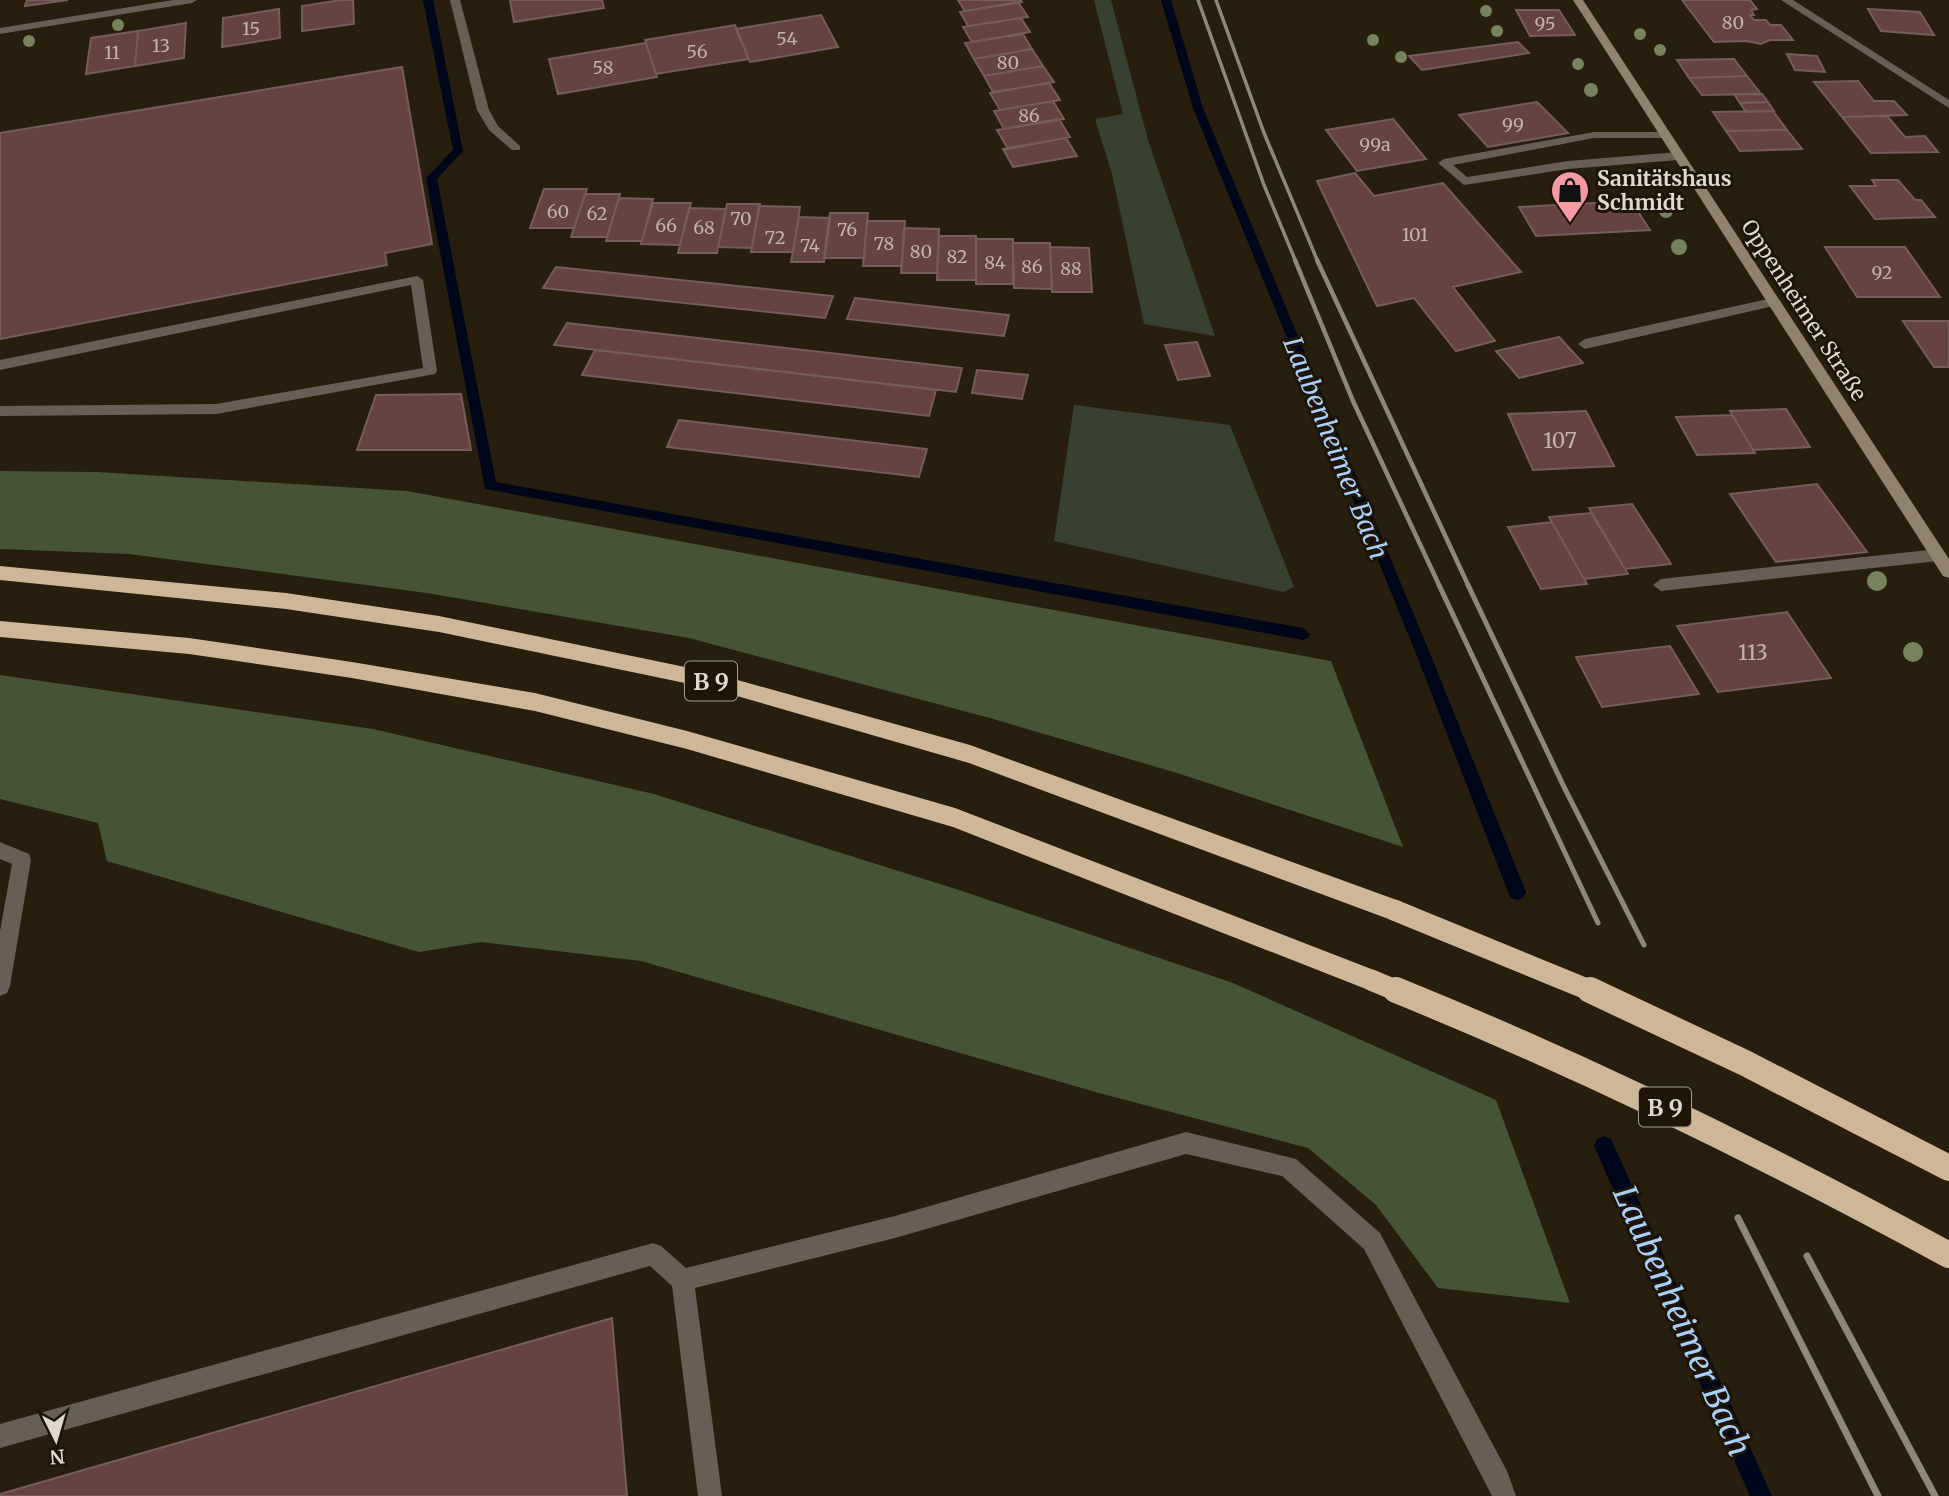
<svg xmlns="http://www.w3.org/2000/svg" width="1949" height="1496" font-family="Merriweather,serif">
	<rect width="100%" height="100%" fill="#271e0e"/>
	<path fill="#38412f" d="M1094,0H1111L1148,140L1215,336L1144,324L1112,174L1095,119L1123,114Z
		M1074,405L1230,425L1294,587L1283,592L1054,541Z"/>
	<path fill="#455437" d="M0,471L97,472L407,491L1331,661L1403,847L1177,773L990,718L689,638L427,593L129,554L0,549Z
		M0,675L373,729L654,794L962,891L1233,983L1496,1100L1570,1303L1438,1288L1376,1205L1308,1148L1099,1093L641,961L481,942L419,952L107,861L98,823L0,799Z"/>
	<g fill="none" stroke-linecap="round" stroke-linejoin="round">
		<path fill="#000619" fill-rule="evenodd" d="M423,0H433L463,151L437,179L496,482L1303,628L1310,634L1308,638L1303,640L485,489L426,178L453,150Z
			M1161,0H1171L1203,108L1429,651L1526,892L1523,898L1517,900L1511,898L1508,892L1415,651L1193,108Z
			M1604,1136L1611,1139L1772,1496H1750L1594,1146L1597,1139Z"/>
	</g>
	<path fill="#65433f" stroke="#745d5a" stroke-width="2" d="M27,0H68L25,6Z
		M341,0H353L354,24L302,31V6Z
		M510,0H602L604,8L514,22Z
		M958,0H1021L1022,2L965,11Z
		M1682,0H1750L1757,9L1751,10L1754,15H1750L1754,20H1766L1770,25H1781L1793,40H1770L1761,44L1746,41L1714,42Z
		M1018,2L1028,17L968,26L960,12Z
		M279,9L280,38L222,47L223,18Z
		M1868,9L1920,12L1934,35L1881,31Z
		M1516,10H1559L1575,35L1530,36Z
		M821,15L838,47L750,62L736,29Z
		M1021,18L1030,32L972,42L963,27Z
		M186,23L184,58L135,66L138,31Z
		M735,25L749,59L656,74L645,40Z
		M138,31L135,66L86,74L91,38Z
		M1023,34L1032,49L974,59L965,43Z
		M1518,42L1529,53L1422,70L1409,56Z
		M646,43L657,77L558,94L549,59Z
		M1032,49L1043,66L984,76L974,59Z
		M1787,54L1817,56L1825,72L1795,70Z
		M1734,59L1747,76L1689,78L1677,60Z
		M1043,66L1054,82L993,92L984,76Z
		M402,67L432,244L385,253L387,265L0,339V133Z
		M1747,76L1761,94L1702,95L1689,78Z
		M1858,81L1874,101H1894L1907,115L1842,117L1814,82Z
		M1049,83L1060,100L1000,110L990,93Z
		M1734,94H1762L1768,102L1740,103Z
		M1053,101L1064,119L1004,129L994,111Z
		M1537,102L1568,133L1488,147L1459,115Z
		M1768,102L1774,111L1746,112L1740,103Z
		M1773,111L1787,130L1726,131L1713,112Z
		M1887,116L1905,137L1925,136L1938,152L1871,153L1842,117Z
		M1059,119L1070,137L1008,149L997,130Z
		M1393,119L1426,159L1357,171L1326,130Z
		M1787,130L1802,149L1740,151L1726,131Z
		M1066,138L1077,156L1013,167L1003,149Z
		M1355,173L1374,196L1443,183L1521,272L1453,287L1495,341L1456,351L1414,298L1377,306L1317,181Z
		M1872,180H1898L1915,200H1921L1935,217L1875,219L1850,186H1876Z
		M544,189H587L574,228H530Z
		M585,194H620L607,237H571Z
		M619,198L653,199L642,241H606Z
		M1631,201L1650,230L1536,236L1519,207Z
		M653,203H691L680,245L641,244Z
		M727,204H760L752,248L718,247Z
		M759,206L800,207L793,252H751Z
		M689,208L726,209L717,253H678Z
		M830,213H868L864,258H824Z
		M799,217L830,218L824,262H791Z
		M867,221H905L902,266H863Z
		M904,228L939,229L937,273H901Z
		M939,236H976V280H937Z
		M976,239H1013V284H976Z
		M1013,243H1050L1052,289L1014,288Z
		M1050,247L1089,248L1092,292H1052Z
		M1825,247H1905L1940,297H1857Z
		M556,267L833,296L825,318L543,288Z
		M855,298L1009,315L1004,336L847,319Z
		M1903,321H1949V367H1934Z
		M567,323L962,368L956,392L554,345Z
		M1559,337L1583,363L1519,378L1496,351Z
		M1197,342L1210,376L1178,380L1165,345Z
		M595,350L936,390L929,416L582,375Z
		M977,370L1028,375L1022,399L972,393Z
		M461,394L471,450H357L376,395Z
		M1786,409L1810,447L1753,450L1730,411Z
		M1586,411L1614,466L1533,470L1508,414Z
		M1732,415L1755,453L1697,455L1676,417Z
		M679,420L927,449L919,477L667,447Z
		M1817,484L1867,552L1776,562L1730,494Z
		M1632,504L1671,564L1625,569L1589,508Z
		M1591,513L1625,569L1628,574L1584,579L1549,517Z
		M1552,522L1584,579L1587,584L1541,589L1508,527Z
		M1787,612L1831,678L1718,692L1677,626Z
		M1670,646L1699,694L1602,707L1576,657Z
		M612,1318L627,1496H0V1494Z"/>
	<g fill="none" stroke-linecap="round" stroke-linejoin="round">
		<path fill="#685e53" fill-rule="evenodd" d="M1594,132H1664L1670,135L1664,138H1594L1453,165L1467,177L1568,161L1678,152L1684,156L1678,160L1568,169L1464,185L1438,163L1444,159Z
			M417,276L423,280L437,371L435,374L216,414L0,416V406L216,404L423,368L411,285L0,370V360Z
			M1773,298L1780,302L1778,305L1585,349L1578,344L1585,339Z
			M1938,549L1946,555L1938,561L1661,591L1653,585L1661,579Z
			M0,842L29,854L31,860L10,986L7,993L0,996V931L12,864L0,859Z
			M1186,1132L1296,1159L1380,1233L1507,1471L1516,1496H1492L1364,1249L1282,1176L1186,1154L895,1238L695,1288L722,1496H698L672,1286L650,1266L0,1448V1424L653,1243L661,1246L686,1268L895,1216Z"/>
		<path fill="#685e53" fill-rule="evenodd" d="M173,0H197L192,3L0,34V28Z
			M450,0H460L489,110L498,126L520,146V150H512L489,130L477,110Z
			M1781,0H1793L1949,100V108Z"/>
		<path fill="#91826f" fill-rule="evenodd" d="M1573,0H1583L1949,559V578L1943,576Z"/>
		<path fill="#ceb699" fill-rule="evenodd" d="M0,566L286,593L439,616L709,672L970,745L1394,899L1402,902L1405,910L1402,918L1394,921L969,763L709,688L439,632L286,609L0,580Z
			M0,621L189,638L352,662L535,693L687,731L955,808L1379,972L1383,980L1379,988L1371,991L953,827L687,749L535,711L352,678L189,654L0,637Z"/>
		<path stroke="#8f877b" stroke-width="3.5" d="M1198,0L1264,185L1296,262
			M1216,0L1264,133L1318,262"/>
		<path stroke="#8f877b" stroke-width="4.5" d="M1295,260L1353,401L1440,587
			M1317,260L1469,587"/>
		<path stroke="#8f877b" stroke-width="5" d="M1439,585L1598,923
			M1468,585L1564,787L1644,945"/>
		<path stroke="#8f877b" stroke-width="7" d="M1738,1218L1878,1496
			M1807,1256L1935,1496"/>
		<path stroke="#ceb699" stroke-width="21" d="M1394,910L1594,992
			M1371,980L1400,992"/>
		<path stroke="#ceb699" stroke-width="26" d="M1396,990C1586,1067 1769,1157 1949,1255
			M1590,990L1745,1063L1949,1168"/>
	</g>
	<g fill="#77835e">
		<circle cx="1486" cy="11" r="6"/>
		<circle cx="118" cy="25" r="6"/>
		<circle cx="1497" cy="31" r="6"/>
		<circle cx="1640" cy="34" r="6"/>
		<circle cx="1373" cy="40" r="6"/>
		<circle cx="29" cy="41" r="6"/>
		<circle cx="1660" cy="50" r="6"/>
		<circle cx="1401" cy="57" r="6"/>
		<circle cx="1578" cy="64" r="6"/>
		<circle cx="1591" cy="90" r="7"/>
		<circle cx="1666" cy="211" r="7"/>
		<circle cx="1679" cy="247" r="8"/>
		<circle cx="1877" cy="581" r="10"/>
		<circle cx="1913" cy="652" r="10"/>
	</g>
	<defs>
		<symbol id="shop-pin" viewBox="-11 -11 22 30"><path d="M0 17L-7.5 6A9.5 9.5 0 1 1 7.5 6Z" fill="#f49aa2" stroke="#1e1506"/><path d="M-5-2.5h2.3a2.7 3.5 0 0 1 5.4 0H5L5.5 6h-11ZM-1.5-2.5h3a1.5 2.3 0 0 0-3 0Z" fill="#111"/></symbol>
	</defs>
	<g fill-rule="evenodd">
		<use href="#shop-pin" x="1548" y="168" width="44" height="60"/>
	</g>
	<g text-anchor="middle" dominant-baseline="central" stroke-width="6" stroke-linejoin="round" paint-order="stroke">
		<g font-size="18" fill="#c0b3aa">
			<text x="1733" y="22">80</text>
			<text x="1545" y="23">95</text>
			<text x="251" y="28">15</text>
			<text x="787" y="38">54</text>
			<text x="161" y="45">13</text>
			<text x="697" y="51">56</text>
			<text x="112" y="52">11</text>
			<text x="1008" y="62">80</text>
			<text x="603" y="67">58</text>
			<text x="1029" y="115">86</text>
			<text x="1513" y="124">99</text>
			<text x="1375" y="144">99a</text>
			<text x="558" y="211">60</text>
			<text x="597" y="213">62</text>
			<text x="741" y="218">70</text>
			<text x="666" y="225">66</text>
			<text x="704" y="227">68</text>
			<text x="847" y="229">76</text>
			<text x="1415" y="234">101</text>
			<text x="775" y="237">72</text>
			<text x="884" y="243">78</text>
			<text x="810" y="245">74</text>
			<text x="921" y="251">80</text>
			<text x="957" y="256">82</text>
			<text x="995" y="262">84</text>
			<text x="1032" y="266">86</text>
			<text x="1071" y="268">88</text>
			<text x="1882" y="272">92</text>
		</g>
		<g font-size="21" font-weight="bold" fill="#ded8ce" stroke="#1e1506" text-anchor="start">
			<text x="1597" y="178">Sanitätshaus<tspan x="1597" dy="24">Schmidt</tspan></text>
		</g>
		<g font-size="21" fill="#ded8ce" stroke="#1e1506">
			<text transform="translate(1804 310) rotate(57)">Oppenheimer Straße</text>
		</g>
		<g font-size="21" fill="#c0b3aa">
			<text x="1560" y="440">107</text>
			<text x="1753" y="652">113</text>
		</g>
		<g fill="#1e1506" stroke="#a49e92" stroke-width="2">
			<rect x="685" y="661.5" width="52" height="39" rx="5"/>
			<rect x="1639" y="1087.5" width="52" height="39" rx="5"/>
		</g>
		<g font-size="23" font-weight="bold" fill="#ded8ce">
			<text x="711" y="681">B 9</text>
			<text x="1665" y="1107">B 9</text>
		</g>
		<g font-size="26" font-style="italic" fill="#a7d0ff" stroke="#1e1506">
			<text transform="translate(1336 448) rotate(68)">Laubenheimer Bach</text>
		</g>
		<g font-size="32" font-style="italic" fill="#a7d0ff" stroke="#1e1506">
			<text transform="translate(1682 1321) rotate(66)">Laubenheimer Bach</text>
		</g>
	</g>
	<g transform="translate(56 1440) rotate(175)" stroke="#1e1506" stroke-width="5" paint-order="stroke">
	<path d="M0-5L12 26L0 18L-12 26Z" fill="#ded8ce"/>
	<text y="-10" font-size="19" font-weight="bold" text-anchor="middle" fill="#ded8ce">N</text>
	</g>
</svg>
